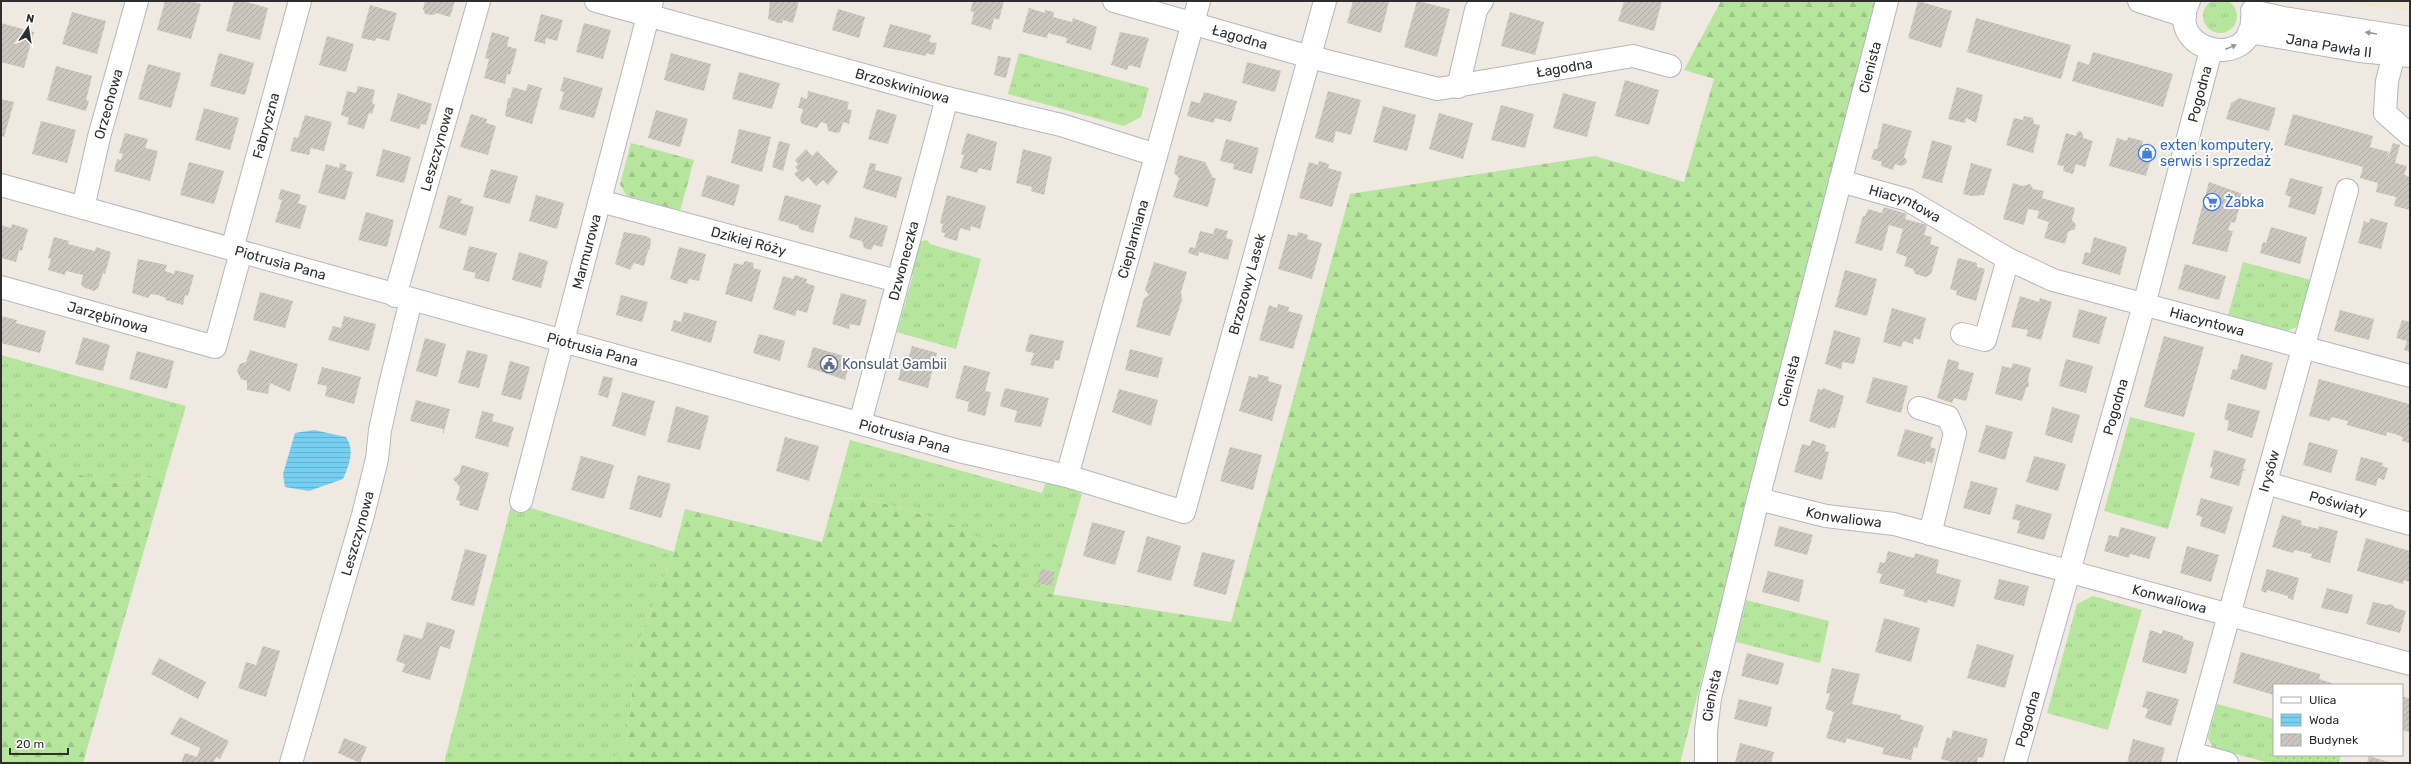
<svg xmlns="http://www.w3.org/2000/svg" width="2411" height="764" font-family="Rubik,sans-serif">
	<defs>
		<pattern id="grass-tufts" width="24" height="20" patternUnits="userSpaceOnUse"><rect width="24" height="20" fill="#b6e59e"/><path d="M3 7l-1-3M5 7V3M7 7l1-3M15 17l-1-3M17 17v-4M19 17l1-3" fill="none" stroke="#9dc588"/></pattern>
		<pattern id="forest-firs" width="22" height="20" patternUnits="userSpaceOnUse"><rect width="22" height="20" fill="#b6e59e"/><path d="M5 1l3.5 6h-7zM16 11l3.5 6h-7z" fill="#9dc588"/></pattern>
		<pattern id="garden-dots" width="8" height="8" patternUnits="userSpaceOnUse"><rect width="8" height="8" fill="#b6e59e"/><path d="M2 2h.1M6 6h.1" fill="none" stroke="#9dc588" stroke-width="1.8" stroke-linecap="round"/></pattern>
		<pattern id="water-rules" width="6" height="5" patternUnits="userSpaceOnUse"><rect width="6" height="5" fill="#75cff0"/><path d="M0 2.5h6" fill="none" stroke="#66b2ce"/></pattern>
		<pattern id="building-hatch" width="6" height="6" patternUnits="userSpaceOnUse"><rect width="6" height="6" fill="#cbc7bf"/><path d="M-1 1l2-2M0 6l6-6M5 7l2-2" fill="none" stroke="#afaba4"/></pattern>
	</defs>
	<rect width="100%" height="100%" fill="#efe9e1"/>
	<path fill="#f0e6d1" d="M2342,1H2410V10L2367,6Z"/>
	<path fill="url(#grass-tufts)" d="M2203 16a17 17 0 1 1 34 0a17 17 0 1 1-34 0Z
		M1019,53L1149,88L1141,117L1124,126L1008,94Z
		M927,240L930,244L981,259L956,349L897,332L913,275L909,274L918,242Z
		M2243,262L2311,280L2297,327L2287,331L2228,315Z
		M1,355L186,406L167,470C149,476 130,484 111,483C70,480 26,442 1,411Z
		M2130,417L2195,433L2168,529L2104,511Z
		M850,440L1042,493L1047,479L1082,494L1053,595L1018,589L943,521L887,504L859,498L834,499Z
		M512,502L674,552L638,644L626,744L610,763H444Z
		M2093,596L2142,610L2108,730L2047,713L2077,604Z
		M1746,600L1829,621L1820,663L1736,642Z
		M2217,704L2274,719V747L2270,763L2213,748L2208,738Z"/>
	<path fill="url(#forest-firs)" d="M1721,1H1876L1680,763H610L626,744L638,644L674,552L685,509L822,542L834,499L859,498L887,504L943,521L1003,548L1024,566L1018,589L1231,622L1350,194L1595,156L1684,182L1714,79L1684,70Z
		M631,143L694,160L680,211L626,195L620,184Z
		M1,411C27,441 70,480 111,483C130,484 149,476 167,470L83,763H1Z"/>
	<path fill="url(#garden-dots)" d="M2274,747V755H2341L2339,763H2270Z"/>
	<path fill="url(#water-rules)" d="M314,430L346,437C355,451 349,465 343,479L309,491L285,487L283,474L295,433Z"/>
	<path fill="url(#building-hatch)" d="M165,1H190L201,4L191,39L157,30Z
		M234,1H243L268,8L260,40L226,31Z
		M425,1H455L450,17L437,13L433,15L425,14L423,9Z
		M770,1H799L793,23L783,20L782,23H778L768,19Z
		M973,1H1004L999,20L994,18L991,30L971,24L974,12L970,11Z
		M1353,1H1389L1381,33L1347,23Z
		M1417,1L1450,9L1437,57L1404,47Z
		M1624,1H1662L1654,31L1618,21Z
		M1918,1L1952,11L1941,48L1908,38Z
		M370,5L397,13L389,41L376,38L375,41L361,38Z
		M1029,8L1045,13V10L1054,12L1053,17L1072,22L1073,18L1097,27L1091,50L1066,43L1067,38L1048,33L1047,38L1022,32Z
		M838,9L865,17L859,38L832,30Z
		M72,12L106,21L97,54L62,44Z
		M1510,12L1544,22L1535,55L1501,46Z
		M541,14L563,20L557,41L546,38L545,44L534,41Z
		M1976,18L2071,45L2061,79L1967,52Z
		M1,23L34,32L24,68L1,62Z
		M584,23L611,30L603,59L576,52Z
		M890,24L931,35L929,42L937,43L934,55L926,53V56L883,47Z
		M492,32L509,37L507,46L517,49L510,75L507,74L505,84L484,78L489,59L485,58Z
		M1120,32L1149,38L1140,68L1129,65L1127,70L1111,65Z
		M327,36L354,44L346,72L319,65Z
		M2093,52L2173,74L2163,107L2072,81L2078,61L2089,65Z
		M219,53L254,63L245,95L210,86Z
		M671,53L711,64L704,91L664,80Z
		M998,56L1011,58L1006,78L994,75Z
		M1247,62L1281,71L1275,92L1242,83Z
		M148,64L181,73L171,108L138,99Z
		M56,66L92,76L86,100L89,101L86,111L47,100Z
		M739,72L780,83L772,109L732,99Z
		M564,77L603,88L594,118L559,109L564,92L560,91Z
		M1625,80L1659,90L1649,125L1615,116Z
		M528,84L542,88L532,124L505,116L508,98H510L513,87L526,91Z
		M358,86L375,90L372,103L375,104L372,114L369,113L364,129L347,124L349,118L341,115L347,91L356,93Z
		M1957,87L1983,95L1976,123L1966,118L1965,123L1948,119Z
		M808,91L849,102L847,109L852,110L849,124L843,122L840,132L837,133L828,131L827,124L821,122L817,128L802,124L800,120L803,109L798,108L801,97L807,99Z
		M1328,91L1361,100L1351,135L1336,131L1333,143L1315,138Z
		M1204,92L1237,101L1231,122L1215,118L1214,123L1187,116L1191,101L1200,103Z
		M398,93L432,104L426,125L421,124L419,129L390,121Z
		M1563,93L1596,102L1587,137L1553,128Z
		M2239,98L2276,108L2269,131L2226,119L2231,103Z
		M1,99L14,102L4,137L1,136Z
		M1501,105L1534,114L1525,148L1491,140Z
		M1383,106L1416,115L1407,151L1373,142Z
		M204,108L239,118L230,150L195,140Z
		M877,109L897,115L888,144L868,139Z
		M656,110L688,119L680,147L648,138Z
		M1439,113L1473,123L1463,159L1429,149Z
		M471,114L487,119L486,123L496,126L488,155L460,147Z
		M2293,114L2373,136L2370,147L2389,152L2387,161L2393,143L2400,145L2395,163L2407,166L2404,175L2410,177V210L2394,206L2396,197L2376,192L2378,183L2360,178L2363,167L2284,145Z
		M305,115L332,122L324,151L311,148L309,155L290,151L294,137L298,138Z
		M2024,116L2033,118L2034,124L2040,125L2033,153L2006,145L2014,118L2023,120Z
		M41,121L76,130L67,163L32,154Z
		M1883,123L1912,131L1904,157L1907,160L1906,164L1901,166L1895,164L1893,170L1881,166L1882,162L1871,159L1874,149H1877Z
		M739,129L771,137L762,172L731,163Z
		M2080,131L2083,134V138L2093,141L2085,167L2076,164L2073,174L2063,171L2064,166L2057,165L2066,133L2076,136L2077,132Z
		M125,133L148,139L145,148L158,151L150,181L114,171L117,159L121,160L123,154L119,153Z
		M967,133L997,142L991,171L979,168L977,173L960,168L964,155L961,154Z
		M2128,137L2143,141L2142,145L2154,149L2146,176L2109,166L2117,138L2127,141Z
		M1226,139L1259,148L1252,174L1233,169L1234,164L1220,161Z
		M1932,140L1952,146L1942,183L1922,178Z
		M779,141L790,144L783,171L772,167Z
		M383,149L411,157L404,183L376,176Z
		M806,149L812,156L817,151L838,172L828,185L823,180L816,186L808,177L802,182L794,174L798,170L795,167L798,164L795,160Z
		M1023,149L1052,157L1044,195L1031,191L1032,187L1016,183Z
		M1179,155L1205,162L1213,178H1216L1208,207L1173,197L1179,178L1174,173Z
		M1319,161L1329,164L1328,168L1342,172L1332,207L1299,198L1309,162L1318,165Z
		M189,162L224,171L214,204L180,195Z
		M340,163L347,165L345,170L353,172L345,200L318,193L326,164L339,168Z
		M870,163L876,164L875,170L902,177L896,198L863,188Z
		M1971,163L1992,169L1984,195L1972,196L1963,194Z
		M491,169L518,176L510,204L483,197Z
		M707,175L740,185L734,206L701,196Z
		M2290,178L2323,187L2315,215L2288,207L2291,197L2285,195Z
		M2209,182L2243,194L2235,223L2231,222L2228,230L2233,231L2227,252L2192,244Z
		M2013,183L2022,186L2030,184L2033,189L2044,191L2042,198L2075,208L2072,220L2076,225L2075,229L2068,232L2065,244L2044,238L2049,222L2037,218L2039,211L2028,209L2024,225L2003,219Z
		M281,189L301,195L298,203L307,206L300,229L275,222L282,200L278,199Z
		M448,195L462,199L460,203L474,207L466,236L439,228Z
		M536,195L564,203L557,229L529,221Z
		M785,195L821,205L813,233L799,229V226L778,220Z
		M947,195L986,206L980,229L971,226L970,231L960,228L957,241L944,237L945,233L941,232L943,224L940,223Z
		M1884,207L1907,214L1905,219L1927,225L1924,235L1932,237L1930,244L1939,247L1931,274L1926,277L1915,274L1913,269L1904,266L1907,257L1896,253L1903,229L1889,225L1882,251L1855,243L1863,216H1865L1868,209L1882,213Z
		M366,212L394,220L387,247L358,240Z
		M855,217L888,226L882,247L874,245L871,250L864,248L862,241L849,238Z
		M2370,218L2388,223L2381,249L2358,243L2364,221L2369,223Z
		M12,224L28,229L22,251L19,250L16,262L1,258V225L11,228Z
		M2271,227L2307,237L2300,264L2260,253L2263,242L2266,243Z
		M1215,228L1228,231L1226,238L1233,240L1228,260L1199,252L1198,256L1188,253L1190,247L1195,248L1200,231L1213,234Z
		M624,232L646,236L651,239L650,249L648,251L644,266L634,263L630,270L615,264Z
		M1298,232L1308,235L1307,239L1322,243L1312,279L1278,269L1288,234L1297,236Z
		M54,237L69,241L68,244L95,251L96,247L111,252L105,274L103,273L98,288L94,291L83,287L81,284L83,275L66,271L65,275L48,270L51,259L48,258Z
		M2094,237L2127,247L2120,275L2082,264L2085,252L2090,253Z
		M469,246L497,253L489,282L474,278L476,273L463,270Z
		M679,247L706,254L699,281L689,279L687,284L670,279Z
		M519,252L548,261L541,288L512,280Z
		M1958,258L1977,263V267L1985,269L1976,301L1956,295L1957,291L1950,289Z
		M138,259L167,265L165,271L174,274L175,270L194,275L188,296L185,295L183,305L165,300L166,298L158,295L151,294L148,298L132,293Z
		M745,261L754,263L753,268L761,270L752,302L725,294L734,263L743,265Z
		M1154,262L1187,272L1181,292L1182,300L1170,336L1136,327L1144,298L1149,295L1145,290Z
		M2185,264L2226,276L2219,300L2178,289Z
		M1845,270L1877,279L1867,316L1835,307Z
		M795,275L807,279L806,283L815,286L807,313L797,310L795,316L773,309L783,276L793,279Z
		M260,292L293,301L285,328L253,320Z
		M841,293L867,300L860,326L850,324L849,329L832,324Z
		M621,295L648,302L642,322L616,315Z
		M2020,296L2039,302L2040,298L2052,302L2041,340L2026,336L2028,330L2011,327Z
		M1278,304L1289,307L1288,311L1303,315L1293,349L1259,340L1269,305L1277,308Z
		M1892,308L1926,318L1920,340L1914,338L1913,344L1903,341L1901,347L1883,342Z
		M2079,309L2107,317L2099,344L2072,337Z
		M2340,310L2374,319L2369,340L2334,331Z
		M684,312L717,321L711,343L671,331L674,320L681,322Z
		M1,316L17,320L16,323L46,331L40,353L1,343Z
		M344,316L376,324L369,351L328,340L333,326L341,328Z
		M2402,320L2410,322V352L2404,350L2407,341L2396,338Z
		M1834,330L1861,338L1854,364L1843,362L1841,369L1825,364Z
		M759,334L785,341L780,361L753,353Z
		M1030,334L1064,341L1059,361L1055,360L1053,369L1030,365L1034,353L1025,351Z
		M2164,336L2204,347L2184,417L2144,407Z
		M83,337L110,345L103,371L75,364Z
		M425,338L446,344L437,377L416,371Z
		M912,346L937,353L928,388L898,380L905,355L909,356Z
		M813,347L851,358L845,380L807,367Z
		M1130,349L1163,358L1158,378L1125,370Z
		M250,350L298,364L290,392L270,383L268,394L247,390V381L241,379L237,371L240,364L246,362Z
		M467,350L488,355L479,388L458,383Z
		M137,351L174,361L167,389L129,379Z
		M2241,354L2273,363L2266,390L2230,379L2233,369L2237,370Z
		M1948,359L1959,362L1958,369L1974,373L1966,401L1954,398L1952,403L1937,398Z
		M2066,359L2093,366L2086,393L2059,386Z
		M510,361L530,367L521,400L501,395Z
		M2013,363L2031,368L2028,380L2029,386L2026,388L2022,401L1995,394L2002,366L2011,368Z
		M964,365L990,372L985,391L991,392L985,416L967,411L969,402L955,398Z
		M322,367L361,377L354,404L325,396L327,386L317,384Z
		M1258,374L1269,377L1268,381L1282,385L1272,421L1239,411L1249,376L1257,378Z
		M603,376L613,378L608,398L598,395Z
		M1873,377L1908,386L1901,413L1866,403Z
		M2319,379L2410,404V443L2402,441L2403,437L2395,434L2387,432L2386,436L2347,425L2348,421L2331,417L2330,421L2309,416Z
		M1005,388L1049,398L1041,427L1014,422L1017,411L1000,406Z
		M1823,388L1844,396L1835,428L1831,427L1830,429L1809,421L1818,389L1822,390Z
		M1119,389L1158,400L1151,426L1112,412Z
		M622,392L655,401L645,436L612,426Z
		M416,400L450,409L443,435V429L410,421Z
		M2228,403L2260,411L2252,438L2227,430L2229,421L2224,419Z
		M676,406L709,416L700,450L667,442Z
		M2052,407L2080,415L2072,443L2045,435Z
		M482,411L494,414L492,421L514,427L508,447L475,438Z
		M1986,425L2013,432L2005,460L1978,452Z
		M1905,429L1933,437L1930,447L1936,449L1932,463L1926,461L1925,464L1897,456Z
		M785,437L819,446L809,481L776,471Z
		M1812,440L1826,445L1825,451L1829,452L1822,480L1794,472L1802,444L1810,446Z
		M2309,442L2338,450L2331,473L2303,465Z
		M1230,447L1262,455L1253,490L1220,481Z
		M2214,450L2246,459L2243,469L2247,470L2243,471L2239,486L2210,478L2213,468L2210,467Z
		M581,456L614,465L604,499L571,490Z
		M2034,456L2066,464L2058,491L2026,482Z
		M2361,457L2383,463L2382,466L2388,468L2384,480L2378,478L2376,486L2355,480Z
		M462,465L489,473L478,511L459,505L460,501L456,500L460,487L453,479L459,474Z
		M638,475L671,484L661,518L629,509Z
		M1971,481L1998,488L1990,515L1963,508Z
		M2201,498L2233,507L2225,534L2200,526L2202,517L2196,515Z
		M2016,504L2052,514L2044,540L2017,533L2020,521L2012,519Z
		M2282,515L2302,521L2301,525L2318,529L2319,526L2338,531L2330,563L2311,558L2312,554L2294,550L2293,553L2272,547Z
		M1092,522L1125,531L1115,565L1083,556Z
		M1779,526L1813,535L1807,555L1774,546Z
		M2121,527L2156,537L2149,559L2130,554L2129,558L2104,551L2109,535L2118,537Z
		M1147,536L1181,546L1171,581L1137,572Z
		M2366,538L2410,551V582L2404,580L2403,584L2357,571Z
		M2187,546L2219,555L2211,582L2180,573Z
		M465,549L487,555L474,606L451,600Z
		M1888,551L1914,558L1915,553L1939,560L1936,573L1961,580L1954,607L1928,600L1927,603L1903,596L1905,590L1879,583L1882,574L1877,573L1880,562L1885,563Z
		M1202,552L1235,560L1226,595L1193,586Z
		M1041,569L1055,572L1052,586L1037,583Z
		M2267,569L2299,578L2293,600L2288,598V596L2267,590V593L2261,591Z
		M1768,571L1804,580L1799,602L1762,592Z
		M1999,579L2029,586L2024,606L1994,599Z
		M2327,588L2353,595L2348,614L2321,608Z
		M2373,602L2387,605L2392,604L2395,608L2406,611L2400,633L2366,624Z
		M1884,618L1920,628L1911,662L1875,652Z
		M427,622L455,630L450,649L440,646L430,680L402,672L405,664L396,661L404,634L422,639Z
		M2150,630L2162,634L2163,630L2183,636V639L2194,642L2186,674L2142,662Z
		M1977,644L2014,655L2005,688L1967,678Z
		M263,646L280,651L266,697L238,688L246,662L256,665Z
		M2241,652L2320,674L2319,679L2337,685H2274V695L2233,683Z
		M1747,653L1784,663L1778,685L1741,676Z
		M159,658L206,682L198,699L151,674Z
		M1832,668L1860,674L1852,704L1901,715L1900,719L1924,726L1917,748L1914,747L1911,760L1882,754L1884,748L1849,739L1847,738L1845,743L1826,738L1834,712L1825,709L1830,694L1826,693Z
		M2147,691L2179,699L2171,726L2145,718L2148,709L2142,707Z
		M2402,696L2410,699V732L2402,730Z
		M1739,699L1772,707L1767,727L1734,719Z
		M180,717L229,741L220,759L216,757L214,763H181L185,753L197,757L200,748L170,734Z
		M1953,730L1988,739L1983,758L1978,757L1977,763H1954L1941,759L1947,737L1951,739Z
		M344,738L367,747L360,763L338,753Z
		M2133,739L2165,748L2161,763H2127Z
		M1740,743L1774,752L1771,763H1735Z
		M2369,756L2392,763H2367Z"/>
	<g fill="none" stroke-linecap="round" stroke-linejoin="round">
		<defs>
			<g id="street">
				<path id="s1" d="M596,1L947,98L1061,125L1156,155"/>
				<path id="s2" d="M1114,1L1310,57L1438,89L1633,56L1670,66"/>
				<path d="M2394,55L2387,81L2385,113L2410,135"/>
				<path d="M1458,87L1476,10L1482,1"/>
				<path id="s3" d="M1840,181L1908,200L2008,259L2053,280L2410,376"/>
				<path id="s4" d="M1,185L959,451L1067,476L1184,512L1325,1"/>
				<path id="s5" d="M600,201L897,281"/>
				<path id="s6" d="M83,208L99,137L137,1"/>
				<path id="s7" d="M232,249L300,1"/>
				<path id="s8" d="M1,287L215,347L241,252"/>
				<path id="s9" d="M395,296L479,1"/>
				<path d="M1962,334L1985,340L2008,259"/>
				<path d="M1919,408L1948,417L1955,433L1930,534"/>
				<path id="s10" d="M860,423L947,98"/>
				<path id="s11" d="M1067,476L1199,1"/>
				<path id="s12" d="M2266,483L2410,524"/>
				<path id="s13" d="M1758,499L1826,516L1894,524L2410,664"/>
				<path id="s14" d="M521,501L652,1"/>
				<path d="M2191,753L2227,763"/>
				<path id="s15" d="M291,763L363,515L377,459L380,430L390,385L411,300"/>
				<path id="s16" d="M1706,763V731L1710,698L1758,499L1887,1"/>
				<path id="s17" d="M2015,763L2144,305L2211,50"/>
				<path id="s18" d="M2188,763L2347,190"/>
			</g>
			<g id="secondary">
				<path d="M2139,1L2185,16"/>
				<path d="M2189,1C2163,52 2253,71 2252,19"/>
				<path d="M2252,11L2283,18L2410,38"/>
				<path id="s19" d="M2249,32L2360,51L2410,56"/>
			</g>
		</defs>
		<use href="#street" stroke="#b4b7c1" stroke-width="24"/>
		<use href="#secondary" stroke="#b4b7c1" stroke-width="24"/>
		<use href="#street" stroke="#fff" stroke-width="22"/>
		<use href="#secondary" stroke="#fff" stroke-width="22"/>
	</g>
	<defs><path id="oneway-solid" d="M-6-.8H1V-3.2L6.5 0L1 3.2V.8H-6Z"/></defs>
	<g fill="#969696">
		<use href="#oneway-solid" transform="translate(2371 33) rotate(-171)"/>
		<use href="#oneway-solid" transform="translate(2231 47) rotate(-22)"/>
	</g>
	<defs>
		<symbol id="shop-ring" viewBox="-11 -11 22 22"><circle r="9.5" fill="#fff" stroke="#3f7fe0" stroke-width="1.5"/><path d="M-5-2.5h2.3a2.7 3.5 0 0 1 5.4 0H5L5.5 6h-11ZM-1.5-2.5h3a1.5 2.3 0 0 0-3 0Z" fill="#3f7fe0"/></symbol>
		<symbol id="supermarket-ring" viewBox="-11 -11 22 22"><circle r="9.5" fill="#fff" stroke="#3f7fe0" stroke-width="1.5"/><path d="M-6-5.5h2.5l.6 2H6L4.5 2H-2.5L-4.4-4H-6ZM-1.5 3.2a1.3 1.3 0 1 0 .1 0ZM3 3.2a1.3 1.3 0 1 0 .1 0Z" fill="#3f7fe0"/></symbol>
		<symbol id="civic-ring" viewBox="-11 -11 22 22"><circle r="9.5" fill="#fff" stroke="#5c6f8a" stroke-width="1.5"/><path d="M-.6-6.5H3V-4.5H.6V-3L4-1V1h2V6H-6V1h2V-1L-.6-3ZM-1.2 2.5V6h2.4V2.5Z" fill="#5c6f8a"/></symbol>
	</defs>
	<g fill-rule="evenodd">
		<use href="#shop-ring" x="2137" y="143" width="20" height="20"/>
		<use href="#supermarket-ring" x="2202" y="192" width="20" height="20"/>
		<use href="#civic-ring" x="819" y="354" width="20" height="20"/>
	</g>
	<g text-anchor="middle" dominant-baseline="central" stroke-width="4" stroke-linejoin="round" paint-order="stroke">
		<g font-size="14" fill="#2e2e2e" stroke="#fff">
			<text stroke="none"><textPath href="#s2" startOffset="131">Łagodna</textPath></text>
			<text stroke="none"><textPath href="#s19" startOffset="81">Jana Pawła II</textPath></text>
			<text stroke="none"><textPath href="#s16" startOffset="716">Cienista</textPath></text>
			<text stroke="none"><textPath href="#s2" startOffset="464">Łagodna</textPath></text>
			<text stroke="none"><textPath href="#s1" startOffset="318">Brzoskwiniowa</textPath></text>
			<text stroke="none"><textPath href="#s17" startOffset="694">Pogodna</textPath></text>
			<text stroke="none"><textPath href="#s6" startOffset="107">Orzechowa</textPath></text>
			<text stroke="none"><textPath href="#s7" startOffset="128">Fabryczna</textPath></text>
			<text stroke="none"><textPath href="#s9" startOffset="153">Leszczynowa</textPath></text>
			<text stroke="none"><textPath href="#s3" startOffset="69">Hiacyntowa</textPath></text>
			<text stroke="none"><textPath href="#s11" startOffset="246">Cieplarniana</textPath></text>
			<text stroke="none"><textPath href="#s5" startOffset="154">Dzikiej Róży</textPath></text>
			<text stroke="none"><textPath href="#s14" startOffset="258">Marmurowa</textPath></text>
			<text stroke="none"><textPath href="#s10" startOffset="168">Dzwoneczka</textPath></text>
			<text stroke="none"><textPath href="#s4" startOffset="290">Piotrusia Pana</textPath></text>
			<text stroke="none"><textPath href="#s4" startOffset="1464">Brzozowy Lasek</textPath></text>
			<text stroke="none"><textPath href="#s8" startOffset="111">Jarzębinowa</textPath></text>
			<text stroke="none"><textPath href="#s3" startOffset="396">Hiacyntowa</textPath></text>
			<text stroke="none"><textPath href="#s4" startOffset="614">Piotrusia Pana</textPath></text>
			<text stroke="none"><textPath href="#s16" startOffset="392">Cienista</textPath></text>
			<text stroke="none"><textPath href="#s17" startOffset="370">Pogodna</textPath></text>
			<text stroke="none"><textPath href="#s4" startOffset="938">Piotrusia Pana</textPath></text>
			<text stroke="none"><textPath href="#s18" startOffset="303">Irysów</textPath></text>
			<text stroke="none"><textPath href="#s12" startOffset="75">Poświaty</textPath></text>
			<text stroke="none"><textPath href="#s13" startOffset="88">Konwaliowa</textPath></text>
			<text stroke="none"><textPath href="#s15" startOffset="239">Leszczynowa</textPath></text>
			<text stroke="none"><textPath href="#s13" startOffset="424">Konwaliowa</textPath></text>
			<text stroke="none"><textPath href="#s16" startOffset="68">Cienista</textPath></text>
			<text stroke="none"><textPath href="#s17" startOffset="46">Pogodna</textPath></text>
		</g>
		<g font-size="14" fill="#366cbe" stroke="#fff" text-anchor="start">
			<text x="2160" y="145">exten komputery,<tspan x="2160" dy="16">serwis i sprzedaż</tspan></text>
			<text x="2225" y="202">Żabka</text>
		</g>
		<g font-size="14" fill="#4e5e75" stroke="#fff" text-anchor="start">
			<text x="842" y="364">Konsulat Gambii</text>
		</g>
	</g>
	<rect width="2411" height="764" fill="none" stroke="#2e2e2e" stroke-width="4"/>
	<rect x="2273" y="684" width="130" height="72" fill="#ffffff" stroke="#ababab"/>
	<rect x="2281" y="697" width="20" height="6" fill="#ffffff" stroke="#ababab"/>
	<text x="2309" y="704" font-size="12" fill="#2e2e2e">Ulica</text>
	<rect x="2281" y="714" width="20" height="12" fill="url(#water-rules)" stroke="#ababab"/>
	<text x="2309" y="724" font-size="12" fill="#2e2e2e">Woda</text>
	<rect x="2281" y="734" width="20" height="12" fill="url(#building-hatch)" stroke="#ababab"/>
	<text x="2309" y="744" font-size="12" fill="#2e2e2e">Budynek</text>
	<g transform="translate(28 28) rotate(12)" stroke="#ffffff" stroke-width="3" paint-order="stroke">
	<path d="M0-3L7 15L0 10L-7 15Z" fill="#2e2e2e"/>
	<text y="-6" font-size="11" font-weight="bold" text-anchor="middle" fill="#2e2e2e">N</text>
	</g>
	<path d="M10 748v6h58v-6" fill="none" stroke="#2e2e2e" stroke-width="2"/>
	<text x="16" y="748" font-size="12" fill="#2e2e2e" stroke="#ffffff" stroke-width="3" paint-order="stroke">20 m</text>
</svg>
